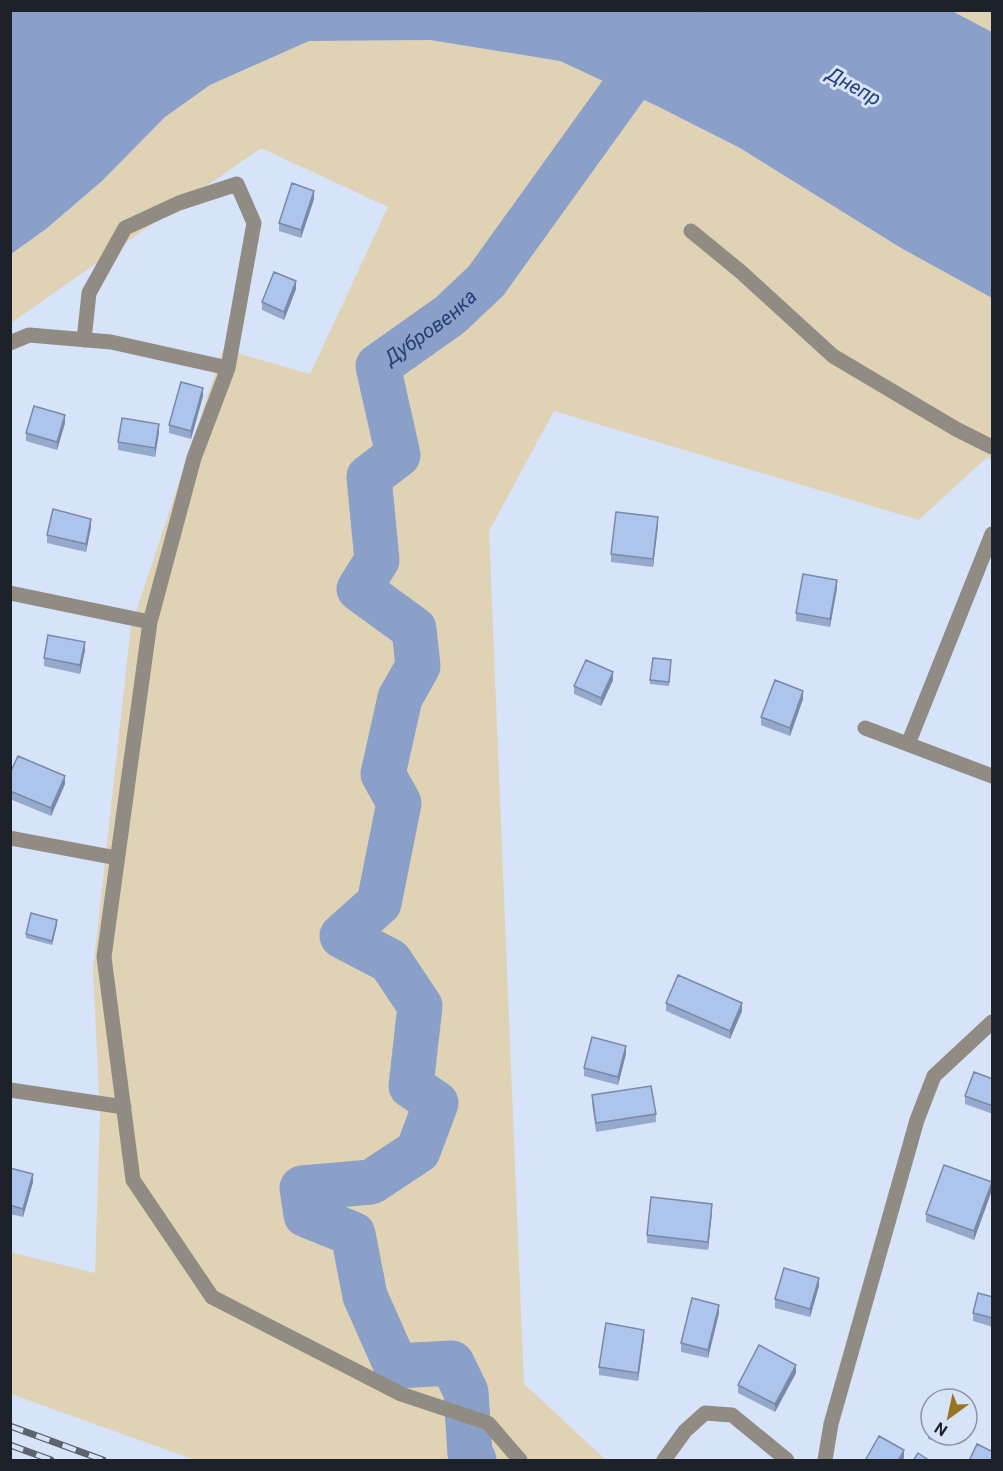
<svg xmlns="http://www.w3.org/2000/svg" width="1003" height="1471" font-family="Roboto,sans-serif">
	<rect width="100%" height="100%" fill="#d6e3f9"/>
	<path fill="#e0d2b5" d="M952,11H992V32Z
		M430,40L560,61L657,106L740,148L901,248L992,298V460L987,457L919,520L554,411L489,531L524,1384L606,1460H195L11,1394L10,1252L95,1273L100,1115L93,970L131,627L223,349L310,374L388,207L261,148L11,323V254L46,229L102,181L165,117L210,85L309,41Z"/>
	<path fill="#8ba0c8" d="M952,11L992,32V298L901,248L740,148L657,106L560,61L430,40L309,41L210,85L165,117L102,181L46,229L11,254V11Z"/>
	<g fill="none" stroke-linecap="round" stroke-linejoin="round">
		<path stroke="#8ba0c8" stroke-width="45" id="s1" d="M474,1460L470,1454L466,1392L452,1363L396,1366L365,1296L353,1234L306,1215L302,1188L371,1182L418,1151L436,1103L411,1086L420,1006L390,961L342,936L379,903L399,803L383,774L400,698L418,666L414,629L359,589L377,560L369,477L398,455L378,366L450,315L486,281L681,10"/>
		<path stroke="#918c83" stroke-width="15" d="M691,231L741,272L833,356L956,429L992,447
			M84,340L89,293L125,228L179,203L237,184L254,223L228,368
			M10,343L29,335L111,342L228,368L194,458L150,622L104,957L133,1180L212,1297L401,1394L488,1423L520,1460
			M10,593L150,622
			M865,728L992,776
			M908,744L992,534
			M10,838L117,858
			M10,1090L124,1107
			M664,1460L685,1431L705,1413L732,1415L787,1460
			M825,1460L831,1424L917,1120L934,1076L992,1022"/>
		<defs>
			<path id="rail" d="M10,1426L103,1460
				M10,1445L51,1460"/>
		</defs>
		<use href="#rail" stroke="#5c636f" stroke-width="7"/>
		<use href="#rail" stroke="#d6e3f9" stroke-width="4.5" stroke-dasharray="14" stroke-linecap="butt"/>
	</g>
	<path fill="#95a9cc" d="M314,199L301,238L279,231V223Z
		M296,289L284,320L262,310V302Z
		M203,396L191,439L169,433V425Z
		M65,423L57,450L26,441V433Z
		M159,432L155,457L118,450V442Z
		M658,525L653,567L611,562V554Z
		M91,527L86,552L47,543V535Z
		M837,588L830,627L796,621V613Z
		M85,650L80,674L44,666V658Z
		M671,665L669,686L650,684V680Z
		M613,680L601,706L574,694V686Z
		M803,699L790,736L761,725V717Z
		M10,773L65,784L51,816L10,799Z
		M57,924L52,945L26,938V934Z
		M666,1003L742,1011L730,1039L666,1011Z
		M626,1054L618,1085L584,1076V1068Z
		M993,1079V1114L965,1104V1096Z
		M592,1095L656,1114V1122L596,1132L592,1103Z
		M10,1168L33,1182L23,1217L10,1214Z
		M992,1190L974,1240L926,1222V1214Z
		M712,1212L708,1250L647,1243V1235Z
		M819,1286L810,1317L775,1308V1299Z
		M993,1297V1327L973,1321V1313Z
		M719,1313L708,1358L681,1352V1343Z
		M644,1338L638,1381L599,1375V1367Z
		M796,1373L775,1412L738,1393V1385Z
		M928,1434L951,1435L947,1445L928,1439Z"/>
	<path fill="#7989a6" d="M314,191V199L301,238V230Z
		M296,281V289L284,320V312Z
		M203,388V396L191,439V431Z
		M65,415V423L57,450V442Z
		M159,424V432L155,457V448Z
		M658,517V525L653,567V559Z
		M91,519V527L86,552V544Z
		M837,580V588L830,627V619Z
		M85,642V650L80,674V665Z
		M613,672V680L601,706V698Z
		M803,691V699L790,736V728Z
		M65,776V784L51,816V808Z
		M57,920V924L52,945V941Z
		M742,1003V1011L730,1039V1031Z
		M626,1046V1054L618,1085V1077Z
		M33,1174V1182L23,1217V1209Z
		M992,1182V1190L974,1240V1231Z
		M712,1204V1212L708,1250V1242Z
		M819,1278V1286L810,1317V1309Z
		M719,1305V1313L708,1358V1350Z
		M644,1330V1338L638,1381V1373Z
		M796,1365V1373L775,1412V1404Z
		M904,1450V1458L902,1461H898Z"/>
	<path fill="#adc4ed" stroke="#7989a6" stroke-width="1.5" d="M292,183L314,191L301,230L279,223Z
		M274,272L296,281L284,312L262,302Z
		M181,382L203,388L191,431L169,425Z
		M34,406L65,415L57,442L26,433Z
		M122,418L159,424L155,448L118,442Z
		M53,509L91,519L86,544L47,535Z
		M616,512L658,517L653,559L611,554Z
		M803,574L837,580L830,619L796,613Z
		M48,635L85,642L80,665L44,658Z
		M653,658L671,660L669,682L650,680Z
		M586,660L613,672L601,698L574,686Z
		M775,680L803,691L790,728L761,717Z
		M18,756L65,776L51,808L10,791V773Z
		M31,913L57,920L52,941L26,934Z
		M678,975L742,1003L730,1031L666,1003Z
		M592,1037L626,1046L618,1077L584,1068Z
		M974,1072L993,1079V1106L965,1096Z
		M651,1086L656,1114L596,1123L592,1095Z
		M944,1165L992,1182L974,1231L926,1214Z
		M10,1168L33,1174L23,1209L10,1205Z
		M651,1197L712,1204L708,1242L647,1235Z
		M784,1268L819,1278L810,1309L775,1299Z
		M978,1293L993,1297V1318L973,1313Z
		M692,1298L719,1305L708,1350L681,1343Z
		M606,1323L644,1330L638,1373L599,1367Z
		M759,1345L796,1365L775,1404L738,1385Z
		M931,1426V1435H949L947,1441L928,1434Z
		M879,1436L904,1450L898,1461H868L866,1459Z
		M977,1444L993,1452V1461H969Z
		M918,1453L930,1461H913Z"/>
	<g text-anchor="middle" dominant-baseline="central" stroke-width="6" stroke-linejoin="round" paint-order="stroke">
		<g font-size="20" font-style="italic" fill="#253e72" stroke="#d6e3f9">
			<text transform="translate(854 86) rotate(29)">Днепр</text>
			<text stroke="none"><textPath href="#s1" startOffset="1486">Дубровенка</textPath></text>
		</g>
	</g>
	<rect width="1003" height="1471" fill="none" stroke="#1d2129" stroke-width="24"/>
	<g transform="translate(949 1417) rotate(213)"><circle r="28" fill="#d6e3f9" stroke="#8c95a6" stroke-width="1.5"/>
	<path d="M0-4.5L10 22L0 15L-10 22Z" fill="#99751f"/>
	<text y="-9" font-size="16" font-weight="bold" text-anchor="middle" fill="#1d2129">N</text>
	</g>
</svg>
